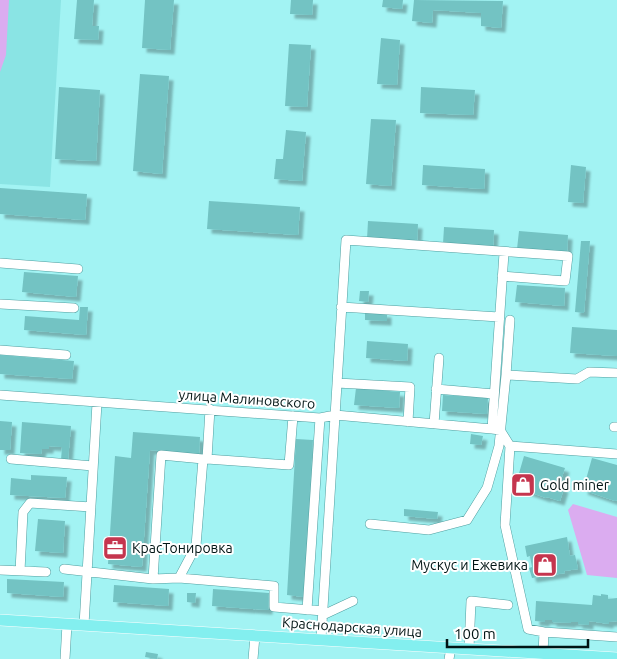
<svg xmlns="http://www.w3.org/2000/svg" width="617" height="659" font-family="Ubuntu,sans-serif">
	<defs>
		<filter id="shadow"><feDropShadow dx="4.5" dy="4.5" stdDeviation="1" flood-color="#0004"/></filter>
	</defs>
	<rect width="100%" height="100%" fill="#a2f3f3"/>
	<path fill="#8ae4e4" d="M0,0H61L50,187L0,184Z"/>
	<path fill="#dbacf0" d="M0,0H9L6,55L0,72Z
		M573,504L617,517V578L587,575L568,510Z"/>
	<path fill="#73c3c3" filter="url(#shadow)" d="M77,0H94L92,26H99L98,40L74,39Z
		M145,0H174L170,50L142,48Z
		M291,0H313L312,15L290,14Z
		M383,0H403L402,9L382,7Z
		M414,0L503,1L501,28L481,26V13L433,10L432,23L412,21Z
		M381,38L400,40L397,85L377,84Z
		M289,44L311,45L307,107L285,106Z
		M140,74L169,76L162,174L133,171Z
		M59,87L100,90L96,161L55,159Z
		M421,87L475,90L473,115L420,113Z
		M371,119L396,120L391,186L366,184Z
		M286,130L306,132L302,181L274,179L276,159H283Z
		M423,165L485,169L484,189L422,185Z
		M571,165L586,167L583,203L568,202Z
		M0,188L87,194L85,220L0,214Z
		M209,201L300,207L298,235L207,229Z
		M368,221L418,224L417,243L367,239Z
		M444,227L494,230L493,248L443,244Z
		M519,231L568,235L567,253L517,249Z
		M581,241H590L584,313L575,312Z
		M24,272L78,276L76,297L22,292Z
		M517,285L565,288L564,306L515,302Z
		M360,291H369L368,302L359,301Z
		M80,307H88L86,335L24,330L25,316L79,320Z
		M365,312L387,313V321L365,320Z
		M572,327L617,330V356L570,353Z
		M367,341L408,344L407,361L366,358Z
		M0,355L74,361L72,379L0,374Z
		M356,388L400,392L399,408L354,405Z
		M443,395L488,398L487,414L442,411Z
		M0,421L12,422L10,450H0Z
		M22,422L71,426L68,460H61L62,447L49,446V449H42L41,454L20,453Z
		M133,432L200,437L199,454L150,450L142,567L108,564L115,456L131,458Z
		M471,434L483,436L481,445L470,444Z
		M296,439L313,440L304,597L287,595Z
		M524,456L565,468L559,486L564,488L560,501L547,497L546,498L515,487Z
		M592,458L617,465V500L615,501L583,490Z
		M31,475L67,477L65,498L10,495L11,478L31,480Z
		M404,509L438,512L437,519L404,516Z
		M38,519L65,521L63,553L35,551Z
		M567,537L570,556L575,555L578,569L564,571L565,573L532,578L529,568L532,567L530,556L527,557L525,546Z
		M7,579L64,582L63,597L7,593Z
		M114,585L169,589L168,606L113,602Z
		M213,589L269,593L268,610L212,606Z
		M187,593H196L195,603L187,602Z
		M601,594L608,595V599L617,598V621L609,622V624L589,621V625L578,624V622H571V623L552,622V620H545V622L535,621L536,601L592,605L593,595L601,596Z
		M146,652L158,654L157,659L145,657Z"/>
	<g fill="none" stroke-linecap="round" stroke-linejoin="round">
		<defs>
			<path id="minor" d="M0,263L78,269
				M0,304L74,308
				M341,307L499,317
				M0,350L66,355
				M506,375L510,320
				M337,383L410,387L408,422
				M436,389L494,394
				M0,395L320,418L335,415L492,429L500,430L510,446L617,454
				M434,424L439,358
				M614,427H617
				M492,429L504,253
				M510,446L505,525L528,629L544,632L617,637
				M11,459L93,466
				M203,459L196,546L179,578L153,579L161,455L203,459H207L210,409
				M207,459L289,465L293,416
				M370,524L429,530L467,520L487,488L499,446L506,375L577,379L589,372L617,373
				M64,569L153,579
				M0,570L46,572
				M20,571L23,512L30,503L91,507
				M179,578L274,586V607L323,611
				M307,610L320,418
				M323,615L353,601
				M84,625L97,403
				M321,640L346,240L568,256L565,281L502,276
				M469,649L471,601L508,605
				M543,654L544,632
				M65,659L67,624
				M253,659L255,636
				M449,659L451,648"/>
			<path id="major" d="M0,620L617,658"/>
		</defs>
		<use href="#minor" stroke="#4f9fa0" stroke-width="10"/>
		<use href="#major" stroke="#fff" stroke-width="12"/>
		<use href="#minor" stroke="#fff" stroke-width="9"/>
		<use href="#major" stroke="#83efef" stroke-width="11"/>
	</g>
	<defs>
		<symbol id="shop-square" viewBox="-11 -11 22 22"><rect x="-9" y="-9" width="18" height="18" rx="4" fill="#c5354e" stroke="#fff"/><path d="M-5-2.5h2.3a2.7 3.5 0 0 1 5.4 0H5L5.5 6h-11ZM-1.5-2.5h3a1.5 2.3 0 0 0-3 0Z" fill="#fff"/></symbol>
		<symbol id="office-square" viewBox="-11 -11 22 22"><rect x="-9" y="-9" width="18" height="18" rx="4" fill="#c5354e" stroke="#fff"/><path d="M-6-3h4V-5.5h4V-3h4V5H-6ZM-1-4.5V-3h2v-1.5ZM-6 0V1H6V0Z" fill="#fff"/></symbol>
	</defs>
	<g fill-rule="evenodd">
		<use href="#shop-square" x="509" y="471" width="28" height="28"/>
		<use href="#office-square" x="101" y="534" width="28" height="28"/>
		<use href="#shop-square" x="531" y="551" width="28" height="28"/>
	</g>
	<g text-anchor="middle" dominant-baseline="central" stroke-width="4" stroke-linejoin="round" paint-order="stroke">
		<g font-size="14" fill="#001414" stroke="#fff">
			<text transform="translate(247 399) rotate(4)">улица Малиновского</text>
			<text transform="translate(352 627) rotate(4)">Краснодарская улица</text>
		</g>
		<g font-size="14" fill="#001414" stroke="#fff" text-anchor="start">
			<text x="540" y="485">Gold miner</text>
			<text x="132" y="548">КрасТонировка</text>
			<text x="528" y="565" text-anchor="end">Мускус и Ежевика</text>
		</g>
	</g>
	<path d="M447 639v8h141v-8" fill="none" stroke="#001414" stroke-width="2.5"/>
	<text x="454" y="639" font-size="15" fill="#001414" stroke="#ffffff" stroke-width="4" paint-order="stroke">100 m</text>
</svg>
